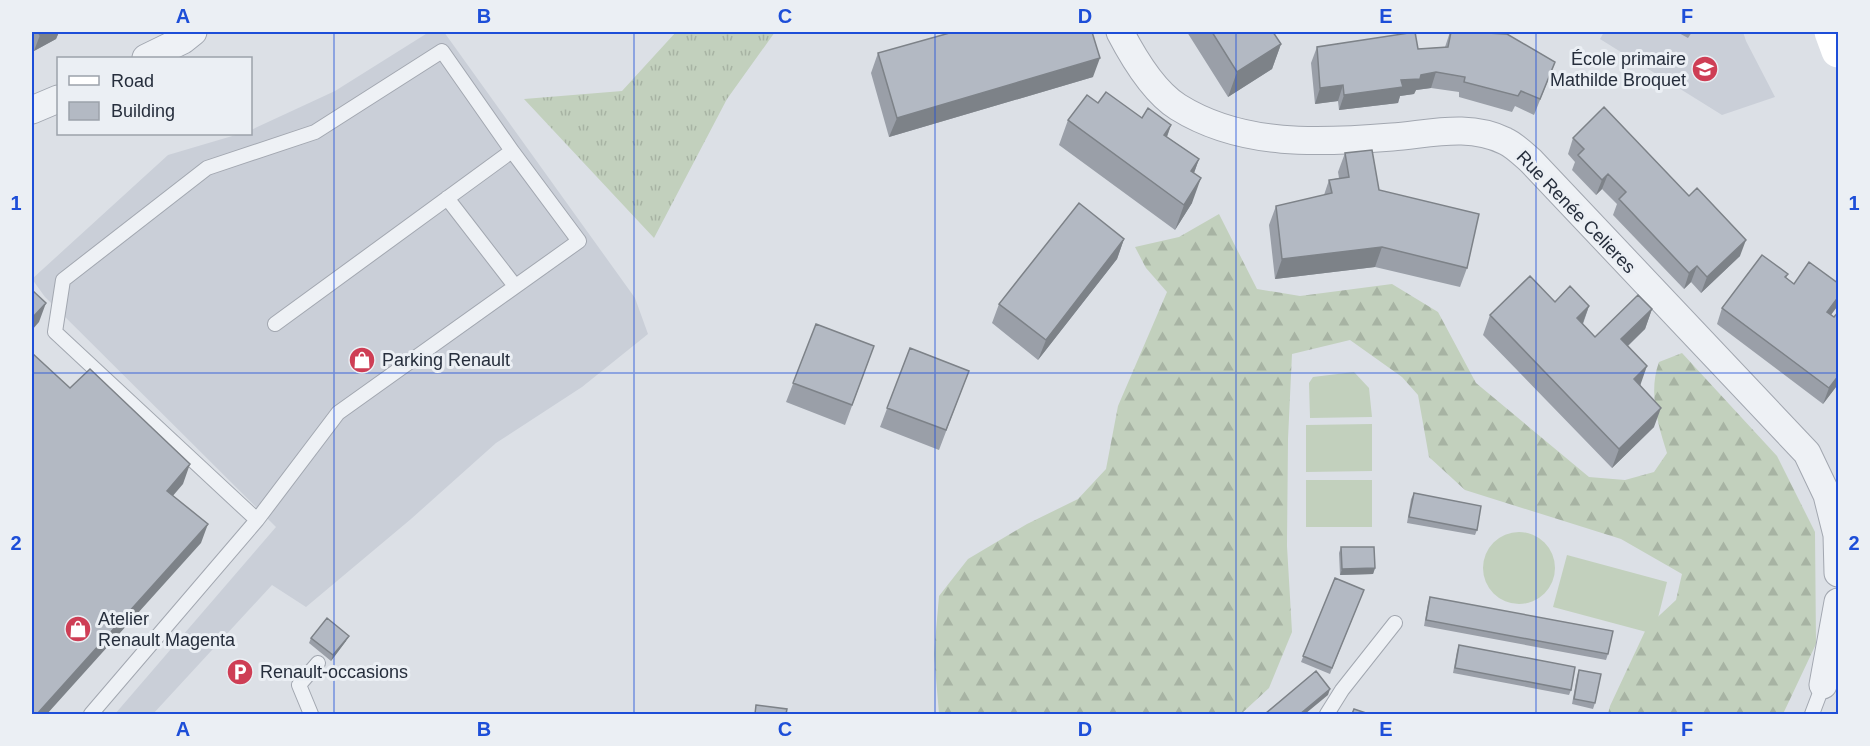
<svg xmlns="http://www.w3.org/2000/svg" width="1870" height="746" font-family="Arial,sans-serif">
	<defs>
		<pattern id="grass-tufts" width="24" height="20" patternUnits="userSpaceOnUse" patternTransform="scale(1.5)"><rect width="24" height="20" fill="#c2d0bd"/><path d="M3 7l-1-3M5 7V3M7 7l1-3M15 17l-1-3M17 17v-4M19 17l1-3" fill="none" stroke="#a7b3a3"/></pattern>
		<pattern id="forest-firs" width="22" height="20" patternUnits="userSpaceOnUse" patternTransform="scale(1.5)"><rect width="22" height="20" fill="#c2d0bd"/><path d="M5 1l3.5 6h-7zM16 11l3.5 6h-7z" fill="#a7b3a3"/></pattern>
	</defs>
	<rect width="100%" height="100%" fill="#dce0e6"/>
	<path fill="#cacfd8" d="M429,32H444L635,298L648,334L582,387L496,443L411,519L306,607L272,585L153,714H115L276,527L45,297L32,279L168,155L239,134H250L251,130L335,91Z
		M1604,32H1743L1746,41L1775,97L1722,115L1600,39Z"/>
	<path fill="url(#grass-tufts)" d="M676,32H775L727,99L654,238L524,99L622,91Z"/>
	<path fill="url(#forest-firs)" d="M1219,214L1257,289L1300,296L1392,284L1438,312L1476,383L1589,477L1625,480L1654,472L1667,453C1658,424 1648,392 1659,362L1682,353L1777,456L1815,532L1816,644L1783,714H1608L1610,706L1647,627L1676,600L1682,574L1621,539L1465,490L1429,457L1418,395L1402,377L1350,340L1292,354L1288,439L1287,546L1292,632L1269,688L1241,714H939L934,654L939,596L968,559L1027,524L1078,499L1106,469L1118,406L1167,292L1146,268L1135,247L1179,237Z"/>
	<path fill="#c2d0bd" d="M1354,372L1369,388L1372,417L1310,418L1309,383L1313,377Z
		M1372,424V471L1306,472V425Z
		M1306,480H1372V527H1306Z
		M1483 568a36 36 0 1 1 72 0a36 36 0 1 1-72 0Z
		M1567,555L1667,582L1654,634L1553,607Z"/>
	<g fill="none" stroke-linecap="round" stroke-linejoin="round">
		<defs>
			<path id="service" d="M447,198L515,286
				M257,520L338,413L579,241L512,151L275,324
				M91,714L257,520L55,332L63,280L207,168L315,132L442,51L512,151
				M311,714L299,685L318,663
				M1327,714L1342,690L1395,623
				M1812,714L1823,685"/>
			<path id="minor" d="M1120,32C1133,57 1154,92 1178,107C1242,147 1320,143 1392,137C1430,134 1469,123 1505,141C1514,145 1523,154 1531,161L1807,453L1827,495L1837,535L1838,573
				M146,58L183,40L193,32
				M32,110L58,99
				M1823,685L1838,602"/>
		</defs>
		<use href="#service" stroke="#a2a7b0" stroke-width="16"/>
		<use href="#minor" stroke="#a2a7b0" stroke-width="29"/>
		<use href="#service" stroke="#eef1f5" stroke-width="14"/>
		<use href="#minor" stroke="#eef1f5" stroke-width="27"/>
		<path stroke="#fff" stroke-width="33" d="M1831,32L1838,51"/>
	</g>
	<path fill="#9a9fa8" d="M32,32H59L56,39L34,51L32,47Z
		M1187,32H1273L1281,44L1272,69L1228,97Z
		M1450,32L1549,78L1534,115L1515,106L1512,112L1459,97V92L1431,88L1416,90L1414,94L1400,96L1398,103L1339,110L1338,101L1315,104L1311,63L1317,47L1418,49L1445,47Z
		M1677,32H1692L1688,38Z
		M878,53L1093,77L889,137L871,73Z
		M1098,103L1142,118L1171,125L1167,137L1199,159L1194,173L1192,203L1175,230L1059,145L1068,120Z
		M1573,138L1740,256L1701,293L1691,282L1684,289L1613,215L1617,204L1602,189L1596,195L1572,170L1575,162L1568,154Z
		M1345,153L1379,190L1467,268L1460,287L1375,267L1275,279L1269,225L1276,206L1324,195L1329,180L1339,178L1338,172Z
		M1124,239L1117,259L1038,360L992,323L999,304Z
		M1788,274L1786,278L1794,284H1839V304L1831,315L1834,317L1839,311V383L1823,404L1717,324L1722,308Z
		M1555,302L1589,306L1583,324L1595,337L1652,309L1645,329L1628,346L1654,427L1612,468L1483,335L1490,315Z
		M816,324L874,346L845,425L786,402Z
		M910,348L969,371L939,450L880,427Z
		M1414,493L1477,530L1475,535L1407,523L1411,499Z
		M1341,547L1375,568L1373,574L1340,575L1339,553Z
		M1335,578L1364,590L1330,674L1301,662Z
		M1430,597L1608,654L1606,660L1424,626L1428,603Z
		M311,638L346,641L331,661L309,643Z
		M1459,645L1571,690L1569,695L1453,673L1457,651Z
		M1579,670L1595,703L1593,709L1572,704L1577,676Z"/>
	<path fill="#7d8288" d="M46,32H59L56,39L34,51L40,35Z
		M1281,44L1272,69L1228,97L1237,72Z
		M1100,58L1093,77L889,137L897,118Z
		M1436,72L1431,88L1416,90L1414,94L1400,96L1398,103L1339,110L1344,95L1421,75Z
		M1343,85L1338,101L1315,104L1320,88Z
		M1171,125L1162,150L1164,135Z
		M1199,159L1190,184L1191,171Z
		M1608,174L1602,189L1596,195L1602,180Z
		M1201,178L1192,203L1175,230L1184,205Z
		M1124,239L1117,259L1038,360L1046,340Z
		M1746,240L1740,256L1701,293L1707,277Z
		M1382,247L1375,267L1275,279L1282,259Z
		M1697,266L1691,282L1684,289L1689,273Z
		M1839,296V304L1821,328L1827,312Z
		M46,303L39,322L32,330V318Z
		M1589,306L1582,325L1577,318Z
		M1652,309L1645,329L1614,359L1621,339Z
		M1647,366L1640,386L1634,379Z
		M1839,375V383L1823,404L1829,388Z
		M1661,408L1654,427L1612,468L1619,449Z
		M190,464L183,484L160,511L167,491Z
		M208,524L201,543L47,714H37Z
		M1375,568L1373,574L1340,575L1342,569Z
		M349,636L346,641L331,661L333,655Z
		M1330,689L1328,695L1305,714H1300Z"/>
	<path fill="#b3b9c3" stroke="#7d8288" stroke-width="1.5" d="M38,32H46L40,35Z
		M953,32H1092L1100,58L897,118L878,53Z
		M1212,32H1273L1281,44L1237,72Z
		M1415,32L1418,49L1448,47L1451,32H1466L1507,34L1555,62L1540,99L1521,91L1518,96L1464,82L1465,77L1436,72L1421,75L1420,79L1401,80L1403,87L1344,95L1343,85L1320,88L1317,47Z
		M1106,92L1142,118L1148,108L1171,125L1164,135L1199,159L1191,171L1201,178L1184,205L1068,120L1087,95L1098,103Z
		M1604,107L1689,196L1697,188L1746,240L1707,277L1697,266L1689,273L1619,199L1626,192L1608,174L1602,180L1578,155L1584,149L1573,138Z
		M1372,150L1379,190L1479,214L1467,268L1382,247L1282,259L1276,206L1332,193L1329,180L1349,177L1345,153Z
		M1079,203L1124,239L1046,340L999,304Z
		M1762,255L1788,274L1785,277L1794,284L1809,262L1839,284V296L1827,312L1834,317L1839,311V375L1829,388L1722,308Z
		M1530,276L1555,302L1570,286L1589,306L1577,318L1595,337L1638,295L1652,309L1621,339L1647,366L1634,379L1661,408L1619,449L1490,315Z
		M32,290L46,303L32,318Z
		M816,324L874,346L852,405L793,383Z
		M910,348L969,371L946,430L887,408Z
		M32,353L70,388L90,369L190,464L167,491L208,524L37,714H32Z
		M1414,493L1481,506L1477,530L1409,517Z
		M1341,547H1374L1375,568L1342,569Z
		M1335,578L1364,590L1332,668L1303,656Z
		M1430,597L1613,631L1608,654L1426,620Z
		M327,618L349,636L333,655L311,638Z
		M1459,645L1575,667L1571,690L1455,668Z
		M1579,670L1601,674L1595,703L1574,699Z
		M1316,671L1330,689L1300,714H1265Z
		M756,705L787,709L786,714H755Z
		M1354,709L1369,714H1352Z"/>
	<path fill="none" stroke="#1d4ed8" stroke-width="1.5" stroke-opacity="0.55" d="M334,32V714M634,32V714M935,32V714M1236,32V714M1536,32V714M32,373H1838"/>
	<defs>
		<symbol id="school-disc" viewBox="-11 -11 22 22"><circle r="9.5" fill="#ce3e55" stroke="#ebeff4"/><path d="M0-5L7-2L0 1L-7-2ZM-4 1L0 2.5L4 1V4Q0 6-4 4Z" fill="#fff"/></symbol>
		<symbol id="shop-disc" viewBox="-11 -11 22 22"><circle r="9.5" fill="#ce3e55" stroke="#ebeff4"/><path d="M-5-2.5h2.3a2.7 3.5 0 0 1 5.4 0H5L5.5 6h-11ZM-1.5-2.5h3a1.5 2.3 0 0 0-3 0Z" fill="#fff"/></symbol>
		<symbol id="parking-disc" viewBox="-11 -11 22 22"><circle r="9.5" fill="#ce3e55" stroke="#ebeff4"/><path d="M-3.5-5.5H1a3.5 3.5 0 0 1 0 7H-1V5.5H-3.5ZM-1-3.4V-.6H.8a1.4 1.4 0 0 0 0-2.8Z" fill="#fff"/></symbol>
	</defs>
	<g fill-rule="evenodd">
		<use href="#school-disc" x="1690" y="54" width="30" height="30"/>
		<use href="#shop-disc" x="347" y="345" width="30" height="30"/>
		<use href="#shop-disc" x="63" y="614" width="30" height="30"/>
		<use href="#parking-disc" x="225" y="657" width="30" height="30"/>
	</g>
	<g text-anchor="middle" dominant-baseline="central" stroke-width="6" stroke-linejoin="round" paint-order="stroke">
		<g font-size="18" fill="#262e3c" stroke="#ebeff4" text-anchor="start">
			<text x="1686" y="59" text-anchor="end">École primaire<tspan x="1686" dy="21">Mathilde Broquet</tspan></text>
			<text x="382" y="360">Parking Renault</text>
			<text x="98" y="619">Atelier<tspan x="98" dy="21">Renault Magenta</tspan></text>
			<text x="260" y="672">Renault-occasions</text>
		</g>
		<g font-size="18" fill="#262e3c" stroke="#ebeff4">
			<text transform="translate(1576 212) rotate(46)">Rue Renée Celieres</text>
		</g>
	</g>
	<rect width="1870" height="746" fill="none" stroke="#ebeff4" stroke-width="66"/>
	<rect x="57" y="57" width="195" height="78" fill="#ebeff4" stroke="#9ca2aa" stroke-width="1.5"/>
	<rect x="69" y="76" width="30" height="9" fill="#ffffff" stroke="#9ca2aa" stroke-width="1.5"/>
	<text x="111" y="87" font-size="18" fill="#262e3c">Road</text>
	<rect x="69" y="102" width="30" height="18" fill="#b3b9c3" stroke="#9ca2aa" stroke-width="1.5"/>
	<text x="111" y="117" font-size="18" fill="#262e3c">Building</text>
	<rect x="33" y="33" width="1804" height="680" fill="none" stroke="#1d4ed8" stroke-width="2"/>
	<g font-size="20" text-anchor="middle" font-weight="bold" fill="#1d4ed8">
		<text x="183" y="23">A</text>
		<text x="484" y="23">B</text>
		<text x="785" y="23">C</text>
		<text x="1085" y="23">D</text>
		<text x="1386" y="23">E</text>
		<text x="1687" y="23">F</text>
		<text x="16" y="210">1</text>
		<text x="1854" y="210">1</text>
		<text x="16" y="550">2</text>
		<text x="1854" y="550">2</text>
		<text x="183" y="736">A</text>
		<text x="484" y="736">B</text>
		<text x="785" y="736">C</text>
		<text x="1085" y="736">D</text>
		<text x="1386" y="736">E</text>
		<text x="1687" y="736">F</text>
	</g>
</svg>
